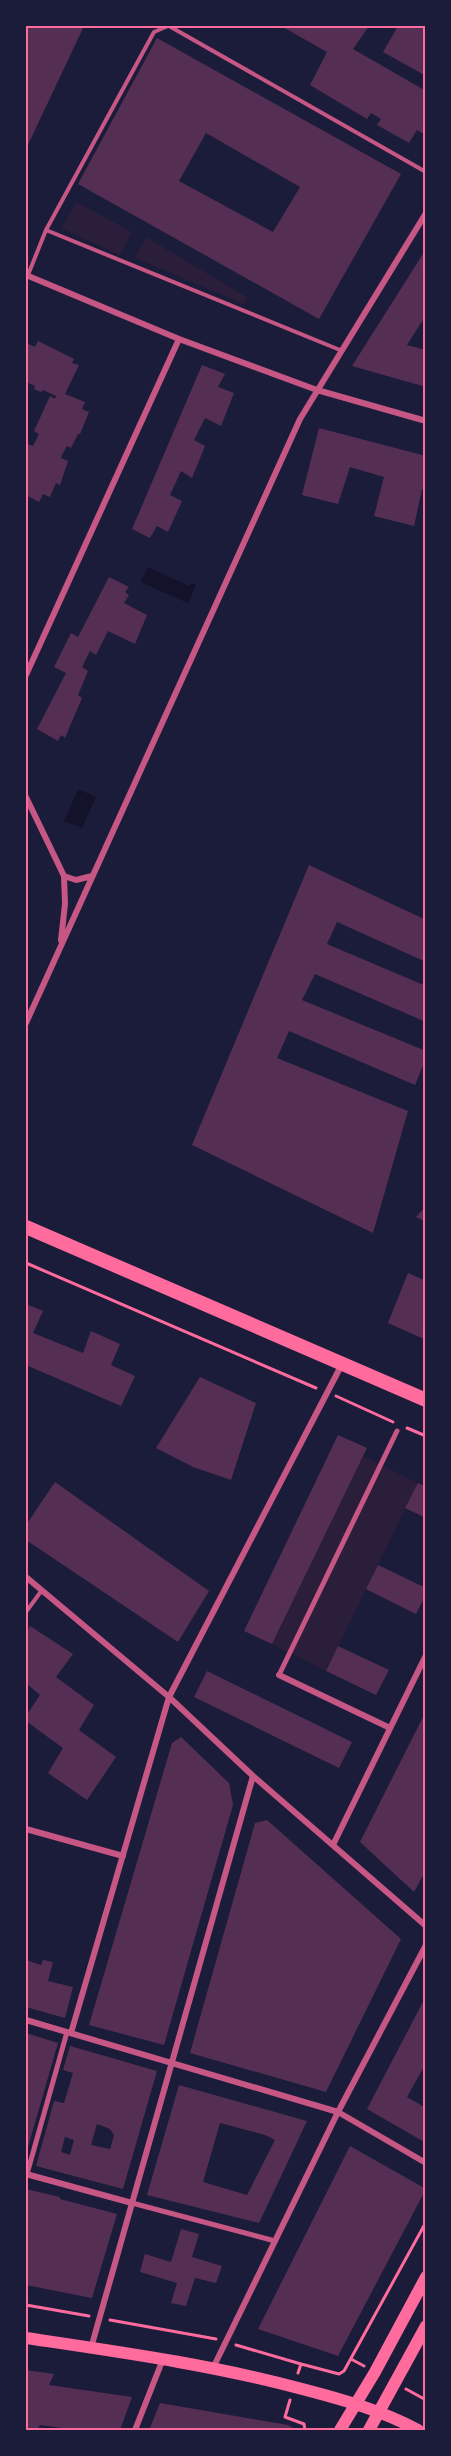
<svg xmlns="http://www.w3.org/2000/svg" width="451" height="2456" font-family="'Fira Sans Condensed',sans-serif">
	<rect width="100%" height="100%" fill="#1b1b3a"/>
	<path fill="#2a1e3b" d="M77,202L132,232L120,255L61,228Z
		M146,237L247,297L244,304L135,258Z
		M363,1456L418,1483L326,1671L272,1644Z"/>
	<path fill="#12122b" d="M148,567L189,586L191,583L196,585L188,603L141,582Z
		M78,789L96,797L82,828L64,821Z"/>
	<path fill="#542f53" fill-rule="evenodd" d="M26,26H84L26,149Z
		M281,26H369L353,49L426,91V135L417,130L409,143L377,125L381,119L371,113L367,119L310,85L327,52Z
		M398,26H426V76L383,52Z
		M157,38L401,174L319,319L78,184ZM206,133L300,187L273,232L179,181Z
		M426,249V315L407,345L426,350V387L352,366Z
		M38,341L74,359L72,363L79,365L65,394L85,402L82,409L89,412L80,434H78L71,448L67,446L63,453L61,458L68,461L60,485L56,483L50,497L43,494L39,502L26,495V449L28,444L33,446L39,434L34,431L50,396L55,399L56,396L43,390L41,392L34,389L35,386L26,382V343L35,347Z
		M202,365L225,374L218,387L234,393L221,426L205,418L194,440L205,446L192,478L181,471L170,495L182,501L168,532L157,526L150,538L132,529Z
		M319,428L426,456V490L422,489L414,526L374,516L384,477L350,467L338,504L302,495Z
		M109,577L129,587L125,592L129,595L124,603L147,615L135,644L108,631L96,655L90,651L82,667L88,671L78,695L82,698L65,738L61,735L58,741L37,729L66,673L54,667L71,633L78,637Z
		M309,865L426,920V962L337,922L327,944L426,986V1022L315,974L302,1000L426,1051V1058L415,1085L289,1031L277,1058L408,1111L373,1233L192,1145Z
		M426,1206V1222L416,1217Z
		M408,1273L426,1281V1340L388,1323Z
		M26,1304L43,1311L33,1333L83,1353L91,1331L120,1344L111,1365L135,1376L121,1406L26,1365Z
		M200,1377L256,1403L231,1480L193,1467L156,1448Z
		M338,1435L367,1448L272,1644L244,1631Z
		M55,1482L209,1591L178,1642L26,1540V1525Z
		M418,1483L426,1487V1518L405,1508Z
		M378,1565L426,1588V1594L416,1614L366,1589Z
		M30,1626L73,1654L56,1677L94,1705L79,1730L116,1757L87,1800L48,1773L63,1748L26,1721V1716L40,1695L26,1683V1633Z
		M338,1646L389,1670L376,1695L326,1671Z
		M207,1671L352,1742L339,1768L194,1697Z
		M426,1711V1870L414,1892L360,1842Z
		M181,1737L229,1783L233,1805L164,2045L89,2025L172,1743Z
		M267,1820L401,1939L326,2092L190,2053L255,1823Z
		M26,1960L41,1965L43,1960L53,1962L48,1981L73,1987L65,2018L26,2007Z
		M426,1996V2063L407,2097L426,2108V2143L367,2109Z
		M26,2033L58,2043L26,2154Z
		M70,2046L157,2071L123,2189L36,2166L54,2101L64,2103L73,2073L63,2070ZM97,2124L110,2129L114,2135L110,2149L91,2145ZM65,2137L74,2140L70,2155L61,2152Z
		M179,2085L307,2121L259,2223L147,2195ZM220,2123L265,2135L275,2140L247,2195L203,2182Z
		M350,2146L426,2189L338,2356L258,2329Z
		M26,2189L60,2197V2199L117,2214L92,2298L26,2285Z
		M181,2229L199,2234L192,2257L222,2266L216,2283L195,2278L186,2306L171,2303L177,2283L140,2272L145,2254L171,2262Z
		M26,2370L54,2374L49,2385L132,2397L120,2430H78L40,2425L37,2430H26Z
		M160,2403L288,2425L297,2430H149Z"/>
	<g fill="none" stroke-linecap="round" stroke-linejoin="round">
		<path stroke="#ff6b9d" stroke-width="3" d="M26,1263L316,1388
			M336,1396L393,1422
			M407,1428L426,1436
			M26,2305L89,2316
			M110,2320L216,2339
			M236,2345L301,2364
			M351,2359L364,2366
			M298,2373L301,2364L339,2374L344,2371L426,2222
			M406,2389L426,2400
			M290,2400L285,2417L304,2424L305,2430"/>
		<path stroke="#c65784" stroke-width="4" d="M169,26L426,172
			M46,230L340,350
			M28,275L46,230L154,32L168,26
			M26,1612L42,1590"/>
		<path stroke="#c65784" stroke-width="5" d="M279,1675L397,1431
			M27,2174L67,2032
			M132,2203L275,2241"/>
		<path stroke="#c65784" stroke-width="6" d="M26,275L179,339L317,390L426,421
			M26,675L179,339
			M26,797L64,876L65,904L61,940
			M64,876L76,880L92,876
			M26,1023L300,419L426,213
			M26,1577L169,1697L253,1776L426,1926
			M279,1675L390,1728
			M26,1829L123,1856
			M333,1845L426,1655
			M26,2020L338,2112L426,2163
			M71,2033L169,1697L342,1364
			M26,2174L132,2203
			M91,2348L253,1776
			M213,2368L338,2112L426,1945
			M135,2430L163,2359"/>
		<path stroke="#ff6b9d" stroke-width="12" d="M26,2338C120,2352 214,2365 306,2390C344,2400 383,2411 418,2430
			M340,2430L375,2372L426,2277
			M369,2430L426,2326"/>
		<path stroke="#ff6b9d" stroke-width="14" d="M26,1227L426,1400"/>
	</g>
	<rect width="451" height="2456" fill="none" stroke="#1b1b3a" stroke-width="54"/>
	<rect x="27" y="27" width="397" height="2402" fill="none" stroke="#ff6b9d" stroke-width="2"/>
</svg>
